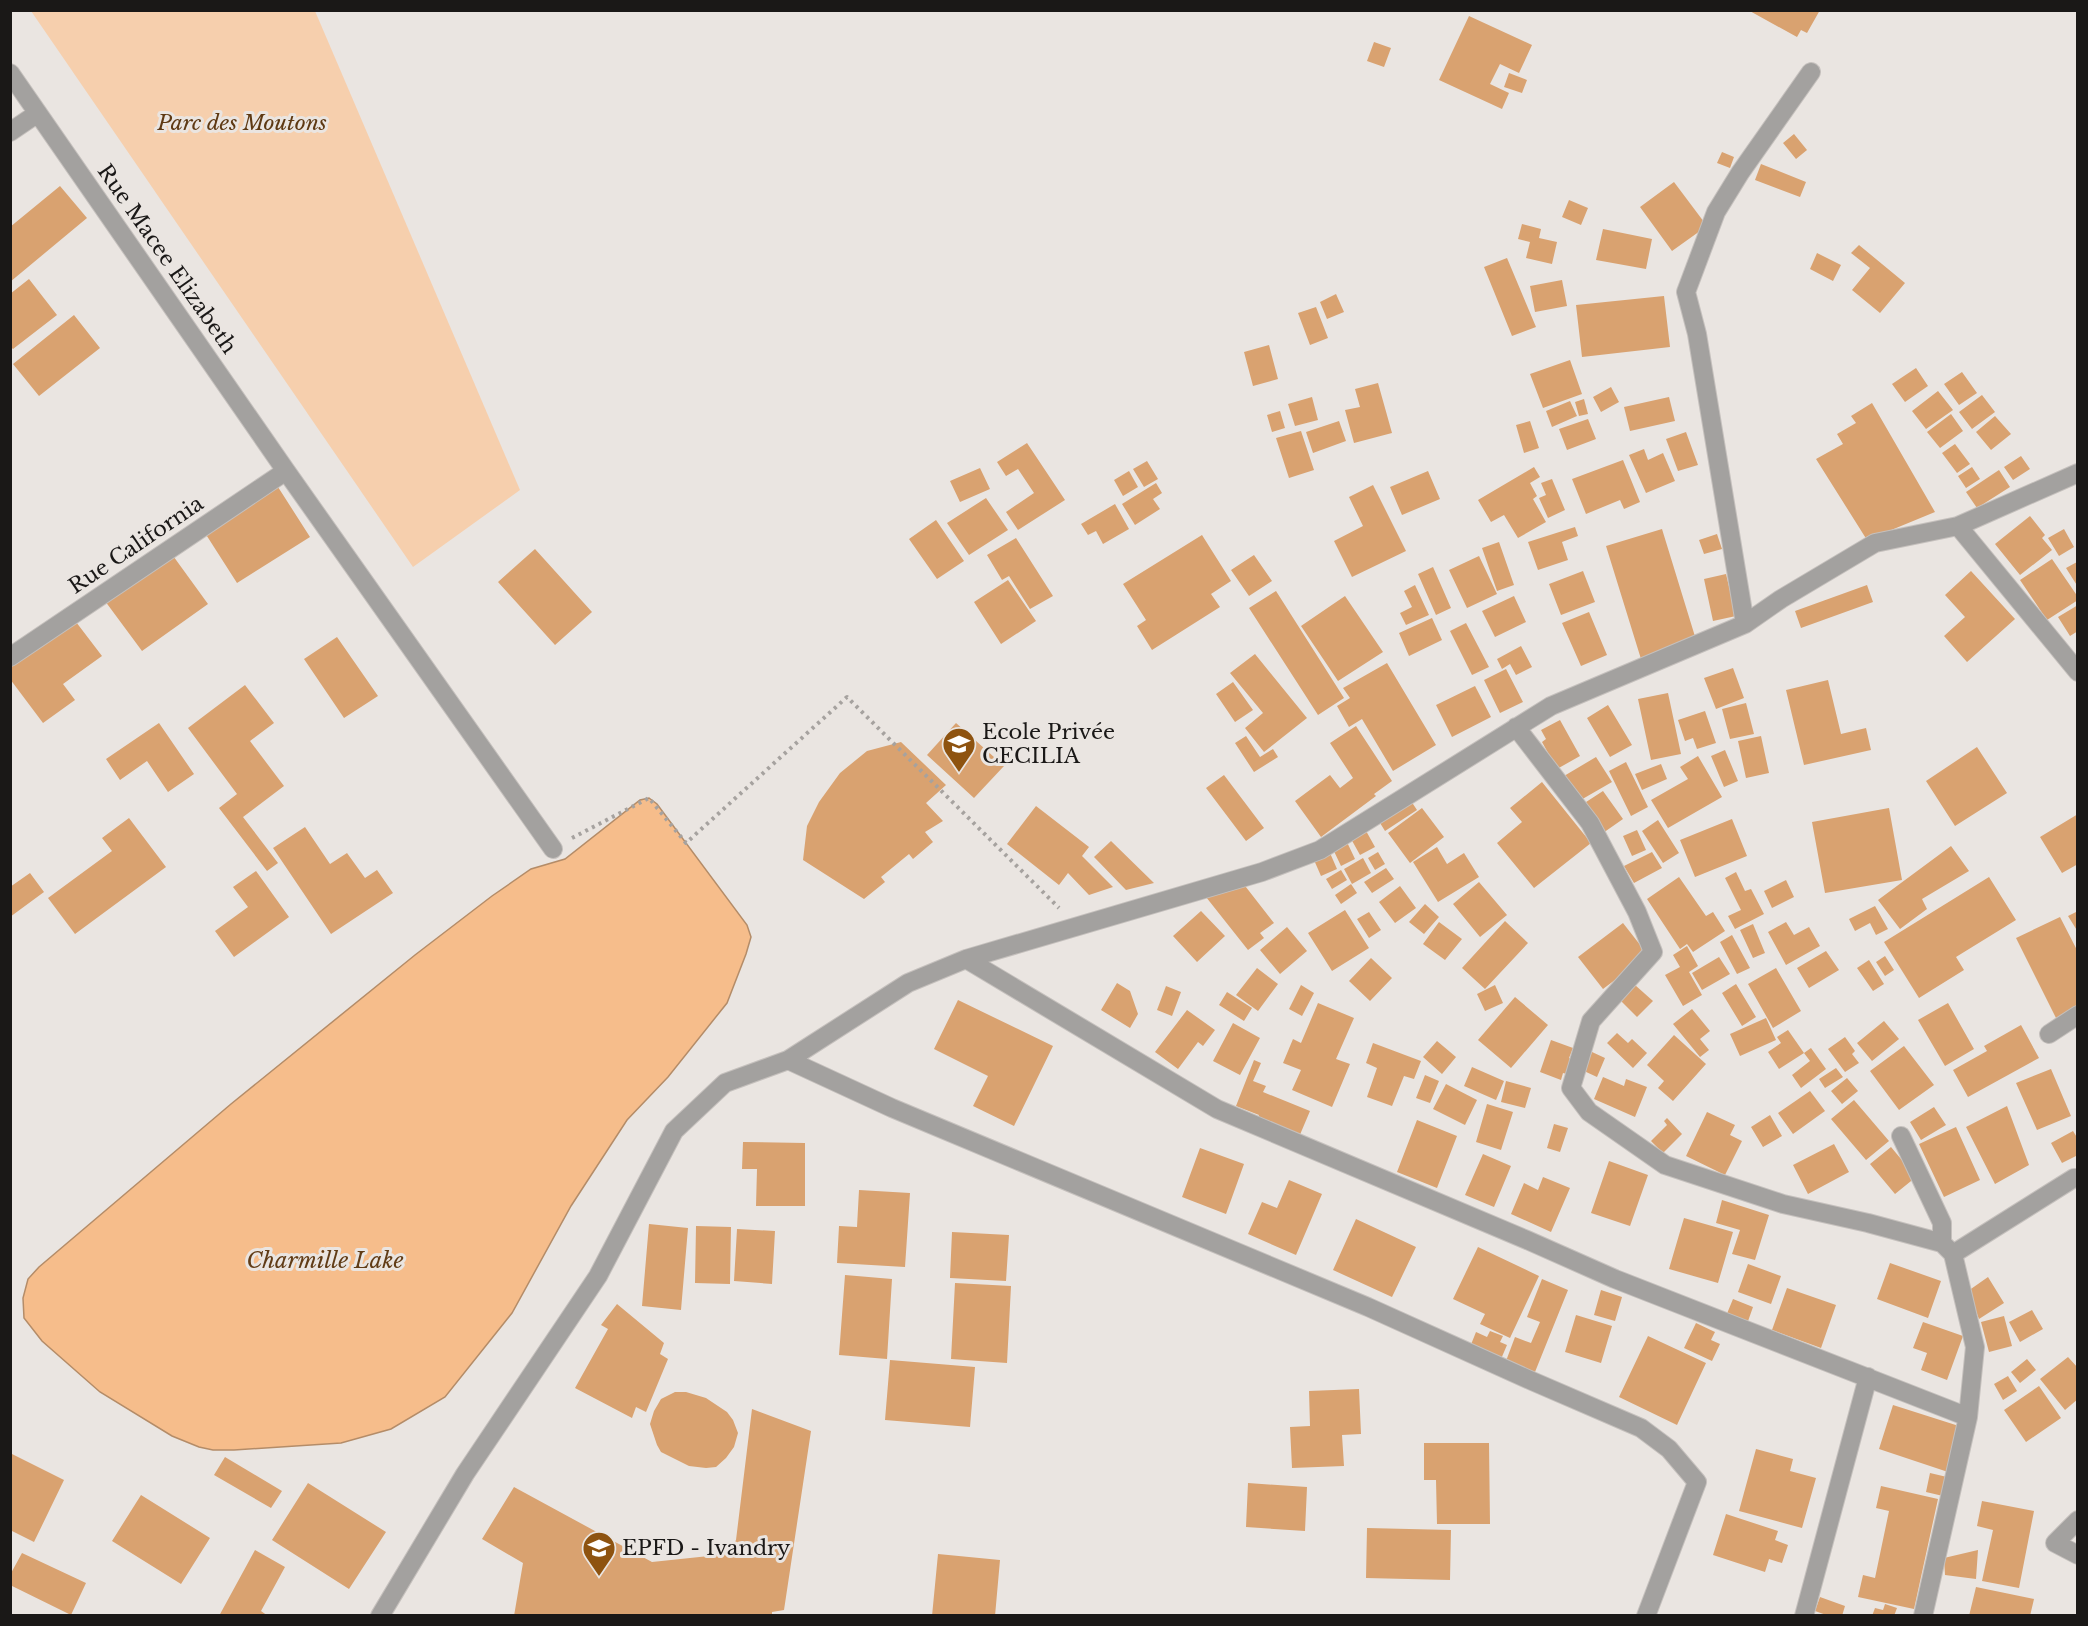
<svg xmlns="http://www.w3.org/2000/svg" width="2088" height="1626" font-family="'Libre Baskerville',serif">
	<rect width="100%" height="100%" fill="#eae5e1"/>
	<path fill="#f6cfad" d="M31,11H315L520,490L413,567Z"/>
	<path fill="#f6bd8b" stroke="#b48c68" stroke-width="1.5" d="M649,798L657,804L747,925L751,937L746,954L727,1003L668,1077L627,1120L571,1206L512,1313L445,1397L391,1429L341,1443L234,1450H213L199,1447L172,1436L100,1392L42,1341L24,1318L23,1298L28,1279L39,1267L231,1104L415,955L492,896L531,869L565,859L640,800Z"/>
	<path fill="#d9a270" d="M1748,10H1820L1807,33L1801,30L1797,37Z
		M1469,16L1532,45L1519,73L1500,64L1490,84L1509,93L1502,109L1439,80Z
		M1374,42L1391,48L1384,67L1367,61Z
		M1509,73L1527,80L1522,93L1504,87Z
		M1794,134L1807,150L1796,159L1783,143Z
		M1722,152L1734,157L1730,168L1717,163Z
		M1761,164L1806,182L1800,197L1755,180Z
		M1674,182L1707,226L1672,251L1640,207Z
		M60,186L87,218L10,282V227Z
		M1569,200L1588,208L1581,225L1562,217Z
		M1522,224L1541,229L1539,238L1557,242L1552,264L1526,258L1530,242L1518,239Z
		M1603,229L1652,239L1646,269L1596,260Z
		M1859,245L1905,283L1880,313L1852,290L1870,268L1851,253Z
		M1817,253L1841,265L1833,281L1810,269Z
		M1507,258L1536,327L1512,336L1484,267Z
		M29,279L57,315L13,349L10,346V294Z
		M1562,280L1567,306L1535,312L1530,286Z
		M1336,294L1344,312L1327,319L1320,302Z
		M1664,296L1670,347L1582,357L1576,305Z
		M1316,307L1328,338L1310,345L1298,313Z
		M74,315L100,348L39,396L13,364Z
		M1269,345L1278,379L1253,386L1244,352Z
		M1570,360L1582,394L1543,408L1530,374Z
		M1916,368L1928,386L1905,402L1892,384Z
		M1962,372L1977,393L1959,405L1944,384Z
		M1378,383L1392,433L1354,443L1345,410L1360,407L1355,389Z
		M1611,387L1619,402L1601,412L1593,397Z
		M1938,391L1953,410L1926,429L1912,411Z
		M1982,395L1995,412L1972,429L1959,412Z
		M1312,397L1318,420L1295,426L1288,404Z
		M1669,397L1675,421L1630,431L1624,407Z
		M1584,399L1588,414L1579,416L1575,402Z
		M1570,401L1577,416L1552,427L1546,411Z
		M1872,403L1935,512L1867,540L1816,459L1843,444L1837,434L1856,423L1851,416Z
		M1280,411L1285,428L1272,432L1267,415Z
		M1951,414L1963,431L1940,448L1927,432Z
		M1995,416L2011,434L1991,450L1976,432Z
		M1588,419L1596,439L1567,450L1559,429Z
		M1339,421L1346,441L1313,453L1306,432Z
		M1530,421L1539,448L1524,453L1516,425Z
		M1301,431L1314,470L1289,478L1276,438Z
		M1686,432L1698,465L1678,471L1666,439Z
		M1027,443L1065,500L1018,530L1006,512L1034,493L1018,469L1006,476L997,462Z
		M1955,444L1970,464L1957,473L1942,453Z
		M1644,449L1648,460L1663,453L1675,481L1646,493L1629,455Z
		M2021,456L2030,469L2013,480L2004,467Z
		M1623,460L1640,502L1624,509L1620,500L1586,514L1572,479Z
		M1147,461L1158,479L1144,487L1133,469Z
		M1534,467L1540,477L1530,483L1537,496L1533,499L1546,522L1518,538L1504,515L1491,522L1478,500Z
		M1972,467L1980,479L1966,488L1958,476Z
		M980,468L990,489L960,502L950,481Z
		M1999,470L2010,487L1977,508L1966,492Z
		M1129,471L1138,487L1123,496L1114,480Z
		M1428,471L1440,499L1402,515L1390,487Z
		M1552,479L1565,510L1548,518L1539,498L1546,495L1541,483Z
		M1156,483L1162,493L1153,499L1160,509L1135,525L1122,504Z
		M1373,485L1406,551L1352,577L1334,541L1363,526L1349,497Z
		M278,487L310,537L237,583L205,533Z
		M986,498L1008,530L969,555L947,523Z
		M1115,504L1129,529L1103,544L1096,531L1088,535L1081,524Z
		M2030,516L2045,535L2042,538L2052,550L2020,575L1995,544Z
		M936,520L964,561L937,579L909,539Z
		M1575,527L1578,536L1562,542L1568,560L1538,570L1528,542Z
		M1662,529L1697,643L1641,659L1606,546Z
		M2064,529L2074,547L2059,556L2048,538Z
		M1717,534L1722,549L1704,554L1699,540Z
		M1202,535L1231,581L1211,594L1220,607L1152,650L1137,626L1146,620L1123,584Z
		M1016,538L1053,596L1030,609L1009,576L1002,580L987,555Z
		M1499,542L1514,585L1497,591L1482,548Z
		M535,549L592,612L555,645L498,582Z
		M171,553L208,604L142,651L105,601Z
		M1254,555L1272,581L1249,596L1231,570Z
		M1479,556L1497,594L1467,608L1449,570Z
		M2052,559L2078,597V600L2047,620L2020,580Z
		M2077,562L2078,564V587L2066,568Z
		M1433,567L1451,608L1436,615L1418,574Z
		M1583,571L1595,602L1561,615L1549,584Z
		M1971,571L2015,619L1967,662L1944,636L1965,617L1945,595Z
		M1726,574L1736,616L1713,621L1704,579Z
		M1008,580L1036,621L1001,644L974,602Z
		M1415,585L1429,615L1406,625L1400,613L1412,607L1404,591Z
		M1867,585L1873,602L1801,628L1795,611Z
		M1276,591L1344,698L1318,715L1249,608Z
		M1345,596L1383,652L1338,681L1301,626Z
		M1514,596L1526,622L1495,637L1482,611Z
		M2078,605V631L2070,636L2058,617Z
		M1589,612L1607,655L1581,666L1562,623Z
		M73,618L102,656L63,684L75,700L43,723L10,679V664Z
		M1432,618L1442,640L1409,656L1399,633Z
		M1466,623L1489,667L1472,675L1450,631Z
		M337,637L378,696L344,718L304,659Z
		M1521,646L1532,667L1516,675L1510,664L1502,669L1497,659Z
		M1255,654L1307,718L1264,752L1245,728L1263,713L1230,673Z
		M1387,663L1436,745L1393,771L1362,719L1349,727L1337,706L1350,698L1343,688Z
		M1733,668L1744,698L1716,709L1704,678Z
		M1506,669L1523,702L1500,713L1484,680Z
		M1828,680L1841,734L1866,728L1871,750L1804,765L1786,690Z
		M1233,682L1253,710L1235,722L1216,694Z
		M245,685L274,723L250,741L284,786L243,817L278,863L267,871L219,808L237,794L188,728Z
		M1475,686L1491,717L1452,737L1436,705Z
		M1668,693L1681,754L1651,760L1638,699Z
		M1746,703L1754,734L1730,739L1722,709Z
		M1608,705L1632,745L1610,757L1587,718Z
		M1705,711L1716,743L1697,749L1693,738L1685,741L1678,720Z
		M1560,720L1580,756L1557,769L1542,742L1546,739L1541,730Z
		M159,723L194,774L168,792L147,761L120,780L106,759Z
		M956,723L1004,766L974,798L927,755Z
		M1356,726L1392,781L1374,794L1376,796L1321,837L1295,801L1330,775L1340,788L1353,778L1330,743Z
		M1246,736L1260,757L1273,749L1278,757L1254,772L1235,743Z
		M1761,736L1769,773L1746,778L1738,741Z
		M901,742L946,785L926,803L943,821L925,832L933,842L913,859L909,854L881,877L885,882L864,899L803,860L807,826L819,802L840,773L867,751Z
		M1977,747L2007,793L1955,826L1926,781Z
		M1725,750L1738,781L1724,787L1711,756Z
		M1698,756L1722,797L1668,828L1651,800L1688,779L1680,767Z
		M1596,757L1612,782L1579,801L1564,776Z
		M1626,762L1648,807L1631,816L1609,771Z
		M1661,764L1667,779L1642,790L1635,774Z
		M1224,775L1264,828L1246,841L1206,788Z
		M1542,782L1591,843L1534,888L1497,843L1522,822L1510,808Z
		M1603,791L1623,819L1603,833L1583,804Z
		M1409,798L1417,810L1385,831L1377,818Z
		M1036,806L1089,847L1082,856L1113,887L1089,895L1068,873L1059,885L1007,844Z
		M1422,808L1444,837L1410,863L1388,833Z
		M1889,808L1902,880L1825,893L1812,822Z
		M2078,814V864L2062,873L2040,837Z
		M129,818L166,867L75,934L48,898L112,851L102,838Z
		M1732,819L1747,856L1695,877L1680,840Z
		M1658,820L1679,853L1663,863L1642,831Z
		M305,827L330,864L347,853L365,878L377,870L393,893L331,934L273,848Z
		M1365,829L1375,847L1360,855L1350,837Z
		M1637,830L1646,850L1632,856L1623,836Z
		M1346,840L1355,859L1341,866L1332,847Z
		M1111,841L1154,883L1126,890L1094,857Z
		M1951,846L1969,871L1922,899L1927,909L1900,929L1878,900Z
		M1437,847L1447,864L1464,853L1479,877L1438,902L1413,862Z
		M1378,852L1385,864L1375,870L1368,858Z
		M1652,852L1662,868L1634,883L1624,866Z
		M1330,853L1337,869L1321,876L1314,860Z
		M1363,858L1371,873L1352,884L1344,869Z
		M1386,868L1394,879L1372,893L1364,882Z
		M1341,870L1347,880L1332,889L1326,879Z
		M256,871L289,917L234,957L215,931L248,907L233,887Z
		M1736,872L1745,891L1751,889L1764,914L1735,929L1728,916L1741,910L1725,878Z
		M30,873L44,892L10,917V887Z
		M1679,877L1706,916L1713,912L1725,931L1693,952L1687,944L1680,949L1647,899Z
		M1989,877L2016,920L1956,957L1964,970L1919,998L1884,942Z
		M1786,880L1794,897L1772,908L1764,891Z
		M1242,882L1274,923L1260,933L1264,938L1248,950L1206,897Z
		M1479,882L1507,915L1480,937L1453,904Z
		M1351,884L1357,893L1341,904L1335,895Z
		M1400,886L1416,908L1395,923L1379,902Z
		M1425,904L1439,917L1424,934L1409,922Z
		M1875,906L1888,929L1876,935L1870,923L1855,931L1849,919Z
		M1345,910L1369,948L1332,971L1308,933Z
		M1201,911L1225,936L1197,962L1173,936Z
		M2078,911V932L2068,916Z
		M1369,912L1381,930L1369,938L1357,919Z
		M2060,917L2078,952V1010L2057,1020L2016,938Z
		M1505,921L1528,943L1485,989L1462,968Z
		M1439,922L1462,939L1445,960L1423,944Z
		M1786,922L1794,935L1809,927L1820,946L1786,965L1768,932Z
		M1623,923L1648,955L1603,989L1578,957Z
		M1753,924L1765,953L1753,958L1740,930Z
		M1287,927L1307,951L1280,974L1260,950Z
		M1732,935L1750,968L1737,974L1720,942Z
		M1687,946L1698,966L1689,972L1702,995L1683,1006L1665,975L1680,967L1673,955Z
		M1826,951L1839,970L1809,988L1797,968Z
		M1885,956L1894,970L1885,976L1876,962Z
		M1719,957L1730,974L1702,990L1692,973Z
		M1371,958L1392,978L1370,1001L1349,981Z
		M1869,960L1884,984L1873,991L1857,968Z
		M1257,968L1278,984L1258,1011L1236,995Z
		M1776,968L1801,1011L1773,1028L1748,984Z
		M1117,983L1130,991L1138,1014L1130,1028L1101,1010Z
		M1736,984L1756,1017L1742,1026L1722,993Z
		M1301,985L1314,993L1302,1016L1289,1009Z
		M1495,985L1503,1003L1485,1011L1477,994Z
		M1635,985L1653,1001L1637,1017L1621,1001Z
		M1166,986L1181,992L1172,1016L1157,1010Z
		M1227,992L1252,1008L1244,1021L1219,1005Z
		M1515,997L1548,1025L1511,1068L1478,1040Z
		M958,1000L1053,1046L1014,1126L973,1106L988,1076L934,1049Z
		M1318,1003L1354,1018L1336,1059L1350,1064L1332,1107L1292,1090L1301,1070L1283,1063L1293,1039L1301,1043Z
		M1948,1003L1974,1049L1945,1066L1918,1020Z
		M1692,1009L1710,1031L1700,1039L1709,1050L1700,1057L1673,1024Z
		M1187,1010L1215,1030L1203,1046L1198,1042L1178,1069L1155,1052Z
		M1766,1018L1776,1040L1740,1056L1730,1034Z
		M1884,1021L1899,1039L1872,1061L1857,1043Z
		M1233,1023L1260,1038L1240,1075L1213,1061Z
		M2021,1025L2039,1058L1968,1097L1953,1070L1987,1051L1984,1046Z
		M1788,1030L1804,1053L1779,1069L1768,1052L1781,1043L1777,1037Z
		M1617,1033L1628,1043L1632,1039L1647,1053L1633,1068L1607,1043Z
		M1674,1035L1706,1064L1673,1101L1658,1088L1664,1081L1647,1065Z
		M1845,1037L1855,1051L1852,1054L1859,1063L1845,1072L1828,1049Z
		M1551,1040L1573,1048L1569,1058L1575,1061L1570,1075L1563,1073L1561,1080L1540,1072Z
		M1437,1041L1456,1057L1442,1074L1423,1057Z
		M1373,1043L1421,1061L1414,1079L1404,1076L1392,1106L1367,1097L1377,1068L1366,1063Z
		M1904,1046L1934,1085L1899,1110L1870,1071Z
		M1811,1048L1826,1069L1801,1088L1792,1075L1810,1061L1804,1053Z
		M1592,1052L1605,1058L1597,1077L1584,1071Z
		M1254,1060L1261,1063L1253,1081L1266,1086L1263,1092L1310,1111L1299,1137L1257,1120L1259,1115L1236,1106Z
		M1472,1067L1504,1081L1496,1100L1464,1086Z
		M1836,1068L1843,1077L1825,1088L1819,1079Z
		M2051,1069L2071,1116L2037,1130L2016,1083Z
		M1425,1075L1439,1081L1430,1103L1416,1098Z
		M1603,1077L1624,1086L1626,1079L1647,1087L1635,1117L1594,1099Z
		M1847,1078L1858,1091L1842,1104L1831,1091Z
		M1506,1081L1531,1088L1525,1108L1501,1102Z
		M1446,1084L1477,1100L1465,1125L1433,1109Z
		M1810,1091L1825,1111L1793,1134L1778,1113Z
		M1854,1100L1889,1141L1866,1160L1831,1119Z
		M1487,1104L1513,1112L1501,1150L1476,1142Z
		M2007,1106L2029,1165L1995,1184L1966,1127Z
		M1934,1107L1946,1125L1921,1140L1910,1122Z
		M1707,1112L1735,1125L1730,1135L1742,1141L1725,1175L1686,1156Z
		M1770,1115L1782,1136L1763,1147L1751,1127Z
		M1667,1118L1682,1134L1663,1153L1651,1141L1667,1125L1664,1121Z
		M1417,1120L1457,1136L1437,1188L1397,1172Z
		M1554,1124L1568,1128L1560,1152L1547,1148Z
		M1956,1127L1980,1180L1944,1197L1919,1144Z
		M2073,1131L2078,1139V1155L2062,1163L2051,1143Z
		M743,1142L805,1143V1206H756L757,1169H742Z
		M1834,1144L1849,1172L1808,1194L1793,1165Z
		M1891,1147L1916,1177L1895,1194L1870,1164Z
		M1200,1148L1244,1164L1226,1214L1182,1197Z
		M1483,1154L1511,1166L1494,1207L1465,1195Z
		M1609,1161L1648,1175L1630,1226L1591,1213Z
		M1543,1177L1570,1188L1551,1232L1511,1214L1524,1183L1538,1190Z
		M1289,1180L1322,1194L1296,1255L1248,1234L1262,1202L1277,1208Z
		M859,1190L910,1193L905,1267L837,1263L839,1226L857,1227Z
		M1722,1200L1769,1215L1755,1260L1732,1254L1740,1230L1716,1223Z
		M1684,1218L1733,1232L1718,1283L1669,1269Z
		M1356,1219L1416,1247L1392,1297L1333,1270Z
		M649,1224L688,1228L681,1310L642,1306Z
		M696,1226L731,1227L730,1284L695,1283Z
		M737,1229L775,1231L772,1284L734,1281Z
		M952,1232L1009,1235L1006,1281L950,1278Z
		M1478,1247L1539,1276L1510,1338L1480,1324L1485,1314L1453,1299Z
		M1890,1263L1941,1281L1928,1318L1877,1299Z
		M1748,1264L1781,1276L1771,1304L1738,1292Z
		M845,1275L892,1279L887,1359L839,1355Z
		M1988,1277L2004,1303L1979,1319L1968,1291Z
		M1542,1279L1568,1290L1535,1372L1506,1361L1515,1337L1531,1343L1540,1322L1527,1317Z
		M955,1283L1011,1286L1007,1363L951,1359Z
		M1787,1288L1836,1305L1821,1348L1772,1330Z
		M1601,1290L1622,1297L1615,1321L1594,1315Z
		M1733,1299L1753,1307L1747,1324L1726,1316Z
		M617,1304L664,1343L660,1354L668,1359L646,1412L636,1407L632,1418L575,1388L608,1329L601,1325Z
		M2032,1310L2043,1329L2020,1342L2009,1322Z
		M1576,1315L1612,1326L1601,1363L1565,1352Z
		M2004,1316L2012,1346L1989,1352L1981,1322Z
		M1923,1322L1963,1336L1947,1380L1921,1370L1927,1353L1913,1348Z
		M1696,1323L1715,1332L1711,1340L1720,1344L1712,1361L1684,1348Z
		M1490,1331L1503,1336L1500,1342L1507,1345L1501,1359L1470,1347L1476,1332L1487,1337Z
		M1648,1336L1706,1363L1677,1425L1619,1397Z
		M2068,1357L2078,1368V1399L2065,1410L2040,1379Z
		M2027,1359L2036,1370L2020,1383L2011,1372Z
		M890,1360L975,1367L970,1427L885,1420Z
		M2008,1376L2017,1391L2003,1400L1994,1384Z
		M2039,1386L2061,1418L2026,1442L2004,1410Z
		M1359,1389L1361,1434L1342,1435L1344,1466L1292,1468L1290,1427L1310,1426L1309,1391Z
		M675,1392H686L706,1398L727,1412L733,1420L738,1433L734,1447L726,1458L716,1467L706,1468L689,1466L661,1452L657,1445L650,1424L654,1411L661,1399Z
		M1893,1405L1962,1427L1948,1472L1879,1449Z
		M752,1409L811,1431L784,1610L772,1612V1616H514L523,1563L482,1539L514,1487L652,1562L728,1554L736,1540Z
		M1424,1443H1489L1490,1524H1437L1436,1480H1424Z
		M1756,1449L1793,1459L1790,1471L1816,1478L1802,1528L1739,1511Z
		M10,1453L64,1480L34,1542L10,1530Z
		M225,1457L282,1491L271,1508L214,1475Z
		M1930,1473L1947,1477L1943,1496L1926,1492Z
		M308,1483L386,1532L349,1589L272,1540Z
		M1248,1483L1307,1487L1305,1531L1246,1527Z
		M1881,1486L1938,1499L1914,1609L1858,1597L1863,1575L1875,1578L1889,1511L1876,1508Z
		M141,1495L210,1538L181,1584L112,1541Z
		M1982,1501L2034,1511L2019,1588L1982,1581L1993,1530L1977,1526Z
		M1726,1514L1778,1531L1775,1540L1788,1545L1782,1563L1769,1559L1765,1572L1713,1555Z
		M1367,1528L1451,1530L1450,1580L1366,1578Z
		M255,1550L285,1567L261,1611L268,1616H219Z
		M1978,1550L1976,1579L1945,1575L1944,1558Z
		M22,1553L86,1583L71,1615L10,1585V1575Z
		M938,1554L1000,1560L995,1616H932Z
		M1976,1587L2034,1599L2030,1616H1969Z
		M1820,1597L1845,1606L1842,1616H1829L1815,1611Z
		M1885,1604L1897,1608L1894,1616H1872L1875,1608L1883,1610Z"/>
	<g fill="none" stroke-linecap="round" stroke-linejoin="round">
		<defs>
			<path id="minor" d="M10,73L286,471L553,849
				M10,132L38,113
				M1958,526L2078,473
				M1745,624L1697,334L1686,292L1716,212L1740,173L1811,72
				M10,657L286,471
				M1516,727L1590,823L1637,912L1653,952L1591,1021L1571,1088L1589,1112L1665,1165L1783,1204L1868,1223L1942,1243L1953,1254L1975,1347L1968,1417L1923,1616
				M966,959L1217,1109L1527,1240L1615,1279L1968,1417
				M2049,1034L2078,1015
				M788,1060L908,983L966,959L1262,872L1320,850L1551,706L1745,624L1781,599L1875,543L1958,526L2078,672
				M1901,1136L1942,1223V1243
				M1953,1254L2074,1178H2078
				M2078,1520L2055,1543L2078,1555
				M380,1616L465,1474L598,1276L674,1131L725,1083L788,1060L892,1108L1368,1307L1532,1381L1641,1428L1669,1449L1697,1482L1646,1616
				M1804,1616L1868,1377"/>
		</defs>
		<use href="#minor" stroke="#c5c0bd" stroke-width="20"/>
		<path stroke="#a6a29f" stroke-width="4" stroke-dasharray="3 4.5" stroke-linecap="butt" d="M572,838L649,798L686,843L847,697L1059,908"/>
		<use href="#minor" stroke="#a3a19f" stroke-width="18"/>
	</g>
	<defs>
		<symbol id="school-pin" viewBox="-11 -11 22 30"><path d="M0 17L-7.5 6A9.5 9.5 0 1 1 7.5 6Z" fill="#8e5310" stroke="#eae5e1"/><path d="M0-5L7-2L0 1L-7-2ZM-4 1L0 2.5L4 1V4Q0 6-4 4Z" fill="#fff"/></symbol>
	</defs>
	<g fill-rule="evenodd">
		<use href="#school-pin" x="940" y="725" width="38" height="52"/>
		<use href="#school-pin" x="580" y="1529" width="38" height="52"/>
	</g>
	<g text-anchor="middle" dominant-baseline="central" stroke-width="6" stroke-linejoin="round" paint-order="stroke">
		<g font-size="21" font-style="italic" fill="#5e3913" stroke="#eae5e1">
			<text x="242" y="123">Parc des Moutons</text>
		</g>
		<g font-size="21" fill="#1a1817" stroke="#eae5e1">
			<text transform="translate(167 259) rotate(55)">Rue Macee Elizabeth</text>
			<text transform="translate(136 545) rotate(-34)">Rue California</text>
		</g>
		<g font-size="21" fill="#1a1817" stroke="#eae5e1" text-anchor="start">
			<text x="982" y="732">Ecole Privée<tspan x="982" dy="24">CECILIA</tspan></text>
			<text x="622" y="1548">EPFD - Ivandry</text>
		</g>
		<g font-size="22" font-style="italic" fill="#613c16" stroke="#eae5e1">
			<text x="325" y="1260">Charmille Lake</text>
		</g>
	</g>
	<rect width="2088" height="1626" fill="none" stroke="#1a1817" stroke-width="24"/>
</svg>
